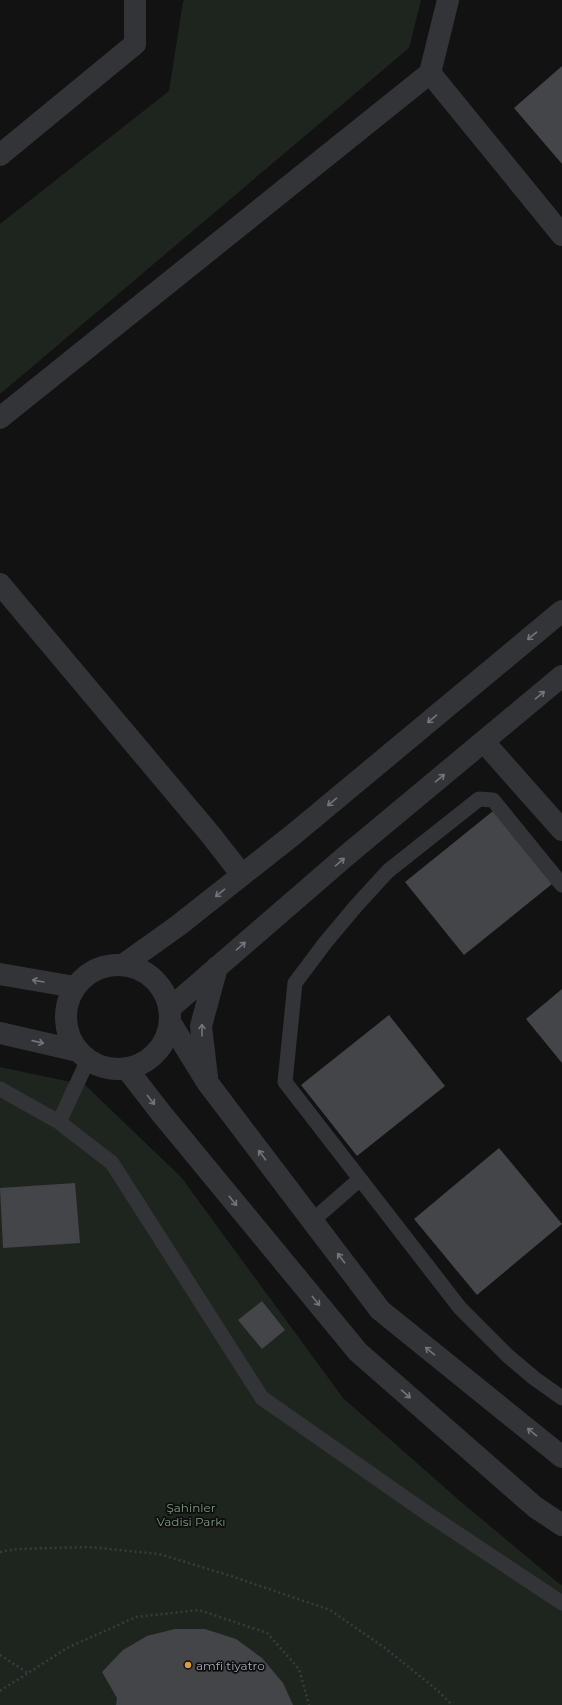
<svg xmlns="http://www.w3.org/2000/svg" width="562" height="1705" font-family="Montserrat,sans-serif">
	<rect width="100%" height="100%" fill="#121213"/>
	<path fill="#1e251f" d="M185,0H421L409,48L0,394V224L169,91L183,2Z
		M0,1067L85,1085L181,1177L343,1398L460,1501L557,1582L562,1585V1705H0Z"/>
	<path fill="#444548" d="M562,66V164L514,108Z
		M493,811L552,884L464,955L405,882Z
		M562,989V1063L526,1019Z
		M389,1015L445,1086L357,1156L301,1085Z
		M499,1148L562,1224L477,1295L414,1219Z
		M75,1183L80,1243L3,1248L0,1188Z
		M262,1301L285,1330L262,1349L238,1320Z
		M175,1629H205L236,1639L262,1658L283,1683L293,1705H116L117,1698L102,1672L123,1650L147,1636Z"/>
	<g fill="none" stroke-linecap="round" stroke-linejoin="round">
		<path stroke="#393b3e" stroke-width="2.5" stroke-dasharray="2 3" stroke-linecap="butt" d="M0,1552L17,1549L89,1547L159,1554L228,1575L330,1610L385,1648L437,1690L452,1705
			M0,1655L28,1673
			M0,1691L67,1648L136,1617L199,1610L267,1633L299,1669L309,1705"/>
		<path stroke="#333437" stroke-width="15" d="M562,885L493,800L479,799L388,871L356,906L325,943L295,983L285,1082L460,1308L508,1356L534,1378L562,1398
			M0,1089L59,1122L112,1163L262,1398L428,1514L562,1603
			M59,1122L88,1060
			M312,1221L360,1179"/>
		<path stroke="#333437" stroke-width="22" d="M430,73L562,235
			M0,155L135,44V0
			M0,418L430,73L448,0
			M0,584L210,834L242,875
			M484,742L562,830"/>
		<path stroke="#333437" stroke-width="22" d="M66 1017a52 52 0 1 1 104 0a52 52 0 1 1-104 0Z
			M123,965L179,925L294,834L562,611
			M0,974L75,987
			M169,1009L347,855L562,676
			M170,1022L207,1082L380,1310L562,1457
			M0,1033L78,1051
			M127,1069L161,1113L358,1352L535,1507L562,1525
			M207,1077L201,1026L217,967"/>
	</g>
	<defs><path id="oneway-shaft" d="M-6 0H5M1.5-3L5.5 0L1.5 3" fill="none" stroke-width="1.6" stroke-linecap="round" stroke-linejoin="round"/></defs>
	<g stroke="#72757b">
		<use href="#oneway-shaft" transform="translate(532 636) rotate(140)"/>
		<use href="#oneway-shaft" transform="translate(540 695) rotate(-40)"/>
		<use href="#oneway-shaft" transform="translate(432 719) rotate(140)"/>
		<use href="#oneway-shaft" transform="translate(440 778) rotate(-40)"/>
		<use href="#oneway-shaft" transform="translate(332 802) rotate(140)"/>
		<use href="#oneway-shaft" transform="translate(340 862) rotate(-41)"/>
		<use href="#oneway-shaft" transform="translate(220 893) rotate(141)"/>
		<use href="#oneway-shaft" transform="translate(241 946) rotate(-41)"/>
		<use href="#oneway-shaft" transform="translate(38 981) rotate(-170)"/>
		<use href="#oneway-shaft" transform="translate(202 1030) rotate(-90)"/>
		<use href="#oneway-shaft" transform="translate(38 1042) rotate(13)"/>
		<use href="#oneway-shaft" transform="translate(151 1100) rotate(52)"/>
		<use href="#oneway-shaft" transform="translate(262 1155) rotate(-127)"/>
		<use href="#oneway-shaft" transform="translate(233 1201) rotate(51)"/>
		<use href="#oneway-shaft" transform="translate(341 1258) rotate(-127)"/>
		<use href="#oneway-shaft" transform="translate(316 1301) rotate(51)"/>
		<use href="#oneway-shaft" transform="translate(430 1351) rotate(-141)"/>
		<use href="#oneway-shaft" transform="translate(406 1394) rotate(41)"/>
		<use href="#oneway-shaft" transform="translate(532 1432) rotate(-141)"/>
	</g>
	<circle fill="#dc9b41" stroke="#0d0d0e" stroke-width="1.5" cx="188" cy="1665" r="4"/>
	<g text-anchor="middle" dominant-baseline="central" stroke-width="3.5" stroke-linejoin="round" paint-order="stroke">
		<g font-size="12" fill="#7e9b7e" stroke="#0d0d0e">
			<text x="191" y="1507">Şahinler<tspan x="191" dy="14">Vadisi Parkı</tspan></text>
		</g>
		<g font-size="12" fill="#a5aab2" stroke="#0d0d0e" text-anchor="start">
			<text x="196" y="1665">amfi tiyatro</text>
		</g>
	</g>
</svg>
